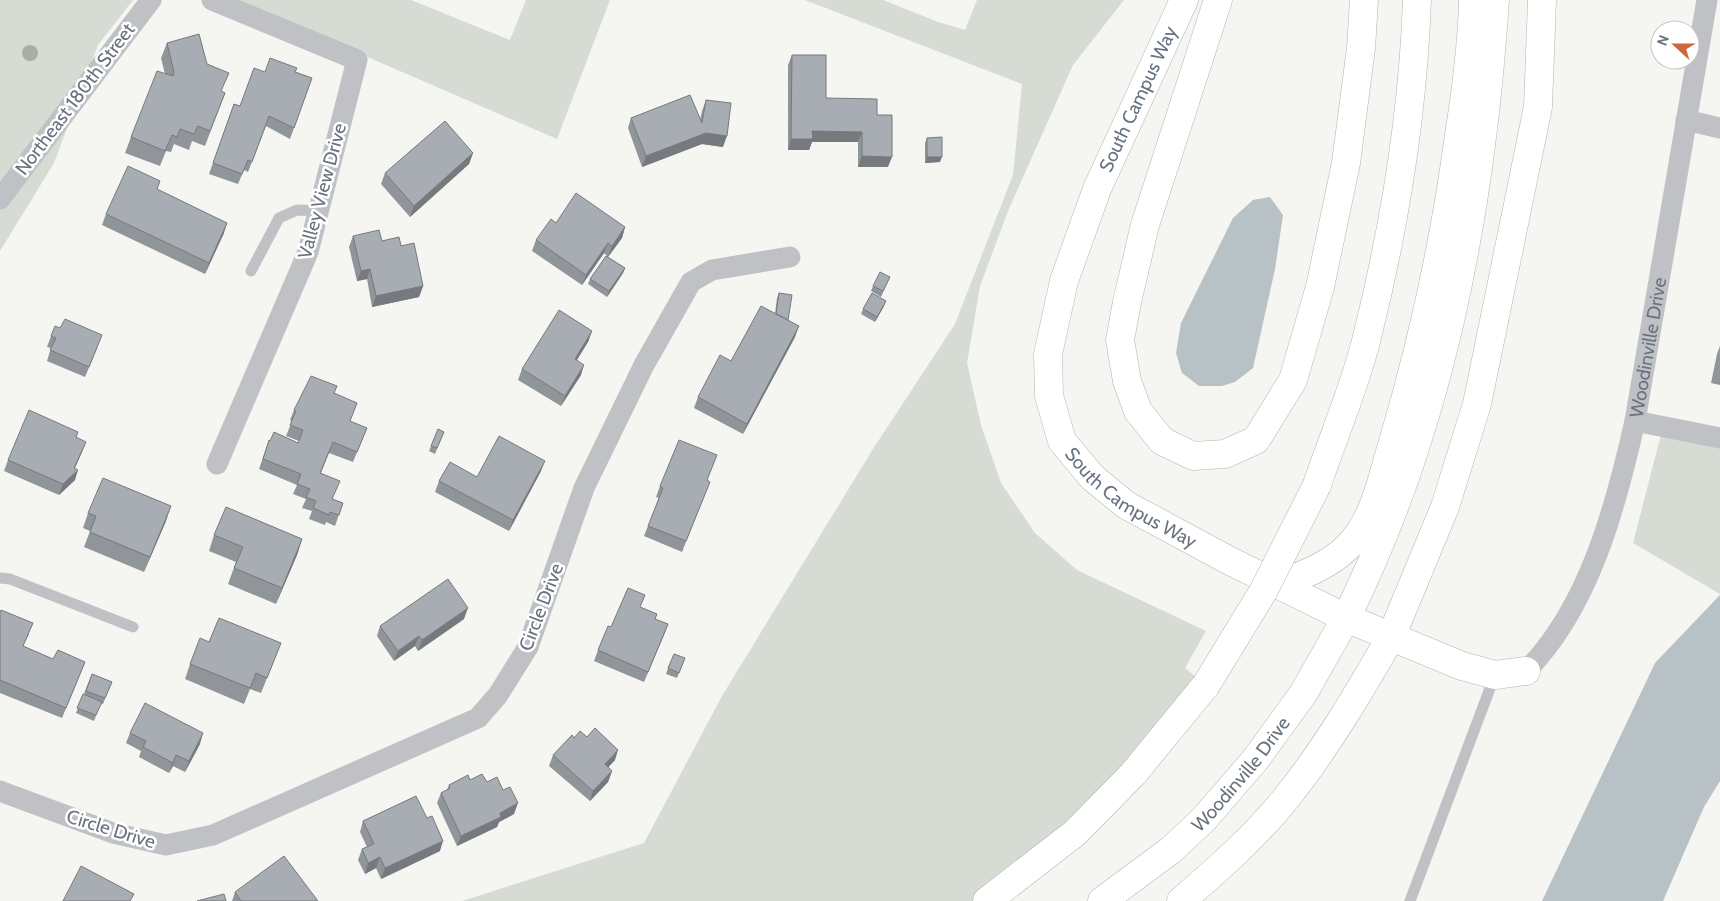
<svg xmlns="http://www.w3.org/2000/svg" width="1720" height="901" font-family="Cabin,sans-serif">
	<rect width="100%" height="100%" fill="#f5f5f2"/>
	<path fill="#d6dbd4" d="M0,0H133L98,45L54,163L0,251Z
		M236,0H411L510,40L526,0H610L557,139Z
		M805,0H883L938,22L965,30L977,0H1124L1073,65L1008,211L980,286L967,363L981,425L1001,483L1035,533L1077,570L1206,631L1185,668L1206,685L987,901H462L644,843L722,696L873,449L955,324L1013,175L1022,84Z
		M1663,427L1720,438V594L1633,543Z"/>
	<path fill="#b8c1c5" d="M1270,197L1283,215L1275,269L1253,368L1235,382L1222,386H1199L1182,373L1176,353L1181,323L1233,218L1253,200Z
		M1720,595V781L1704,807L1663,901H1542L1655,663Z"/>
	<g fill="none" stroke-linecap="round" stroke-linejoin="round">
		<defs>
			<g id="secondary">
				<path id="s2" d="M1184,0L1097,189L1064,281L1048,354L1049,396L1062,441L1092,477L1126,505L1230,561L1346,618L1462,666L1495,675L1526,671"/>
			</g>
			<g id="primary">
				<path id="s3" d="M1102,901L1171,850L1204,819L1255,760L1303,694L1346,618"/>
				<path d="M1181,901C1218,869 1257,835 1287,797C1327,747 1359,692 1391,637"/>
			</g>
			<path id="highway" d="M1218,0L1145,225L1127,302L1120,340L1127,381L1138,411L1162,441L1193,456L1225,454L1256,440L1293,380L1320,287L1346,163L1361,48L1364,0
				M1317,485C1333,437 1354,389 1366,341C1394,230 1413,114 1417,0
				M1276,584C1304,576 1336,562 1354,540C1376,513 1383,474 1393,442C1423,341 1445,240 1459,135C1466,91 1472,45 1473,0
				M1346,618C1441,427 1481,212 1495,0
				M1391,637L1445,507L1477,404L1538,107L1542,0
				M987,901L1075,833L1133,774L1206,685"/>
		</defs>
		<use href="#secondary" stroke="#b1b5b9" stroke-width="29"/>
		<use href="#primary" stroke="#b2b5b9" stroke-width="29"/>
		<use href="#highway" stroke="#b2b4b7" stroke-width="29"/>
		<path stroke="#bfc1c5" stroke-width="11" d="M251,271L279,218L297,210L319,211
			M0,578L10,579L133,627
			M1410,901L1495,675"/>
		<g stroke="#bfc1c5" stroke-width="21">
			<path d="M212,0L357,60L308,252L217,464"/>
			<path d="M1686,120L1720,128"/>
			<path d="M0,199L151,0"/>
			<path d="M1635,421L1720,438"/>
			<path id="s1" d="M1526,671C1589,608 1616,506 1635,421L1707,0"/>
			<path d="M0,791L113,833L166,845L213,835L478,718L498,695L528,647L584,488L644,365L691,282L712,270L790,257"/>
		</g>
		<use href="#secondary" stroke="#fff" stroke-width="28"/>
		<use href="#primary" stroke="#fff" stroke-width="28"/>
		<use href="#highway" stroke="#fff" stroke-width="28"/>
		<defs>
			<path id="highway-bridge" d="M1206,685L1264,590L1317,485"/>
		</defs>
		<use href="#highway-bridge" stroke="#b2b4b7" stroke-width="29" stroke-linecap="butt"/>
		<use href="#highway-bridge" stroke="#fff" stroke-width="28"/>
	</g>
	<circle fill="#a7b0a5" cx="30" cy="53" r="8"/>
	<path fill="#90959a" d="M167,43L207,64L222,92L225,93L205,146L192,141L189,150L174,144L171,152L166,151L160,166L125,153L131,137L165,74L161,58Z
		M792,55L826,98L877,115L888,167H858V142H812L809,150H788V65Z
		M265,72H295L312,78L290,139L266,126L248,172L244,170L238,184L209,174L234,104L240,106Z
		M706,100L723,147L702,144L642,167L628,128L631,118L700,120L702,111Z
		M927,138L940,162L925,163V143Z
		M473,153L469,164L410,217L381,184L385,173Z
		M157,190L224,233L205,274L102,225L106,214Z
		M556,223L625,227L622,238L608,257L625,268L623,273L607,297L588,284L590,279L607,256L604,253L582,285L532,251L536,240Z
		M353,236L382,241L401,246L423,286L419,297L372,307L367,279L357,281L349,247Z
		M890,277L881,297L871,291L873,286Z
		M779,293L787,320L795,337L743,434L694,408L698,397L775,314L777,298Z
		M884,306L875,322L861,314L863,309Z
		M60,328L98,346L85,377L47,361L51,348L47,347L51,336Z
		M592,331L588,342L577,360L581,375L561,406L518,380L522,369Z
		M1720,346V385L1711,383L1717,354Z
		M334,393L350,421L363,438L353,462L329,453L321,473L333,499L343,503L335,526L326,522L325,525L309,519L312,511L302,508L306,499L293,494L297,485L259,469L269,440L298,443L299,441L286,436L292,421L290,420L294,410Z
		M438,429L444,432L435,454L429,451Z
		M78,432L76,437L82,452L75,468V480L59,495L4,471L8,460Z
		M541,471L509,531L435,492L439,481L477,477Z
		M707,480L706,492L682,552L644,536L659,498L656,497L660,486Z
		M88,513L166,521L144,572L84,547L90,531L83,528Z
		M214,535L302,539L297,555L276,604L228,584L236,562L209,551Z
		M640,607L657,614L655,619L668,624L644,682L594,661L598,650L611,627Z
		M0,613L29,634L23,646L53,659L85,662L62,718L0,693Z
		M464,619L418,651L415,646L394,661L377,636L380,626Z
		M209,642L281,643L261,693L250,689L244,704L185,679L190,664Z
		M685,658L677,678L666,674L668,668Z
		M92,674L112,682L103,704L101,703L94,721L76,713Z
		M130,733L200,744L185,772L173,766L169,773L139,757L141,751L126,743Z
		M553,755L615,760L608,767L612,771L608,782L590,801L549,766Z
		M470,780L487,782L503,790L514,814L499,822L497,827L457,846L437,803L441,793L447,790L449,785Z
		M363,821L440,851L381,879L376,868L365,874L358,860L362,849L367,847L360,832Z
		M235,892L318,901H232Z"/>
	<path fill="#76797d" d="M812,131L862,132L858,142H812L809,150H788L791,139Z
		M706,133L727,136L723,147L702,144L642,167L646,156Z
		M473,153L469,164L410,217L414,206Z
		M862,156L892,157L888,167H858Z
		M927,157H942L940,162L925,163Z
		M227,223L224,233L205,274L209,263Z
		M625,227L622,238L608,257L612,246Z
		M608,243L604,253L582,285L586,275Z
		M625,268L623,273L607,297L609,291Z
		M370,269L367,279L357,281L361,271Z
		M423,286L419,297L372,307L376,296Z
		M886,301L884,306L875,322L877,317Z
		M799,326L795,337L743,434L747,424Z
		M592,331L588,342L571,369L575,359Z
		M584,365L581,375L561,406L565,396Z
		M86,442L82,452L71,476L78,470L75,480L59,495L63,484L74,468Z
		M545,461L541,471L509,531L513,520Z
		M171,506L166,521L144,572L150,557Z
		M302,539L297,555L276,604L282,588Z
		M468,608L464,619L418,651L422,640Z
		M668,624L664,635L644,682L648,672Z
		M419,636L415,646L394,661L398,651Z
		M203,733L200,744L185,772L189,761Z
		M618,750L615,760L601,775L605,764Z
		M176,755L173,766L169,773L173,763Z
		M612,771L608,782L590,801L593,791Z
		M518,803L514,814L499,822L497,827L457,846L461,836Z
		M443,841L440,851L381,879L385,868Z
		M380,857L376,868L365,874L368,863Z"/>
	<path fill="#a8adb3" stroke="#76797d" d="M199,34L207,64L229,73L221,91L225,93L210,131L198,126L194,134L180,129L177,137L172,135L165,151L131,137L157,71L173,76L174,72L167,43Z
		M792,55H826V98L877,99V115H892V157L862,156V132L812,131L813,139H791Z
		M270,58L297,68L295,72L312,78L294,128L269,116L252,162L248,160L242,174L213,163L234,104L240,106L254,68L265,72Z
		M690,95L702,123L706,100L731,103L727,136L706,133L646,156L631,118Z
		M445,121L473,153L414,206L385,173Z
		M942,137V157H927V138Z
		M128,166L160,181L157,189L227,223L209,263L106,214Z
		M576,193L625,227L612,246L608,243L586,275L536,240L551,219L556,223Z
		M379,230L382,241L399,237L401,246L414,243L423,286L376,296L370,269L361,271L353,236Z
		M606,256L625,268L609,291L590,279Z
		M880,272L890,277L883,291L873,286Z
		M779,293L792,295L788,320L776,314Z
		M872,293L886,301L877,317L863,309Z
		M761,306L799,326L747,424L698,397L720,355L731,361Z
		M559,310L592,331L575,359L584,365L565,396L522,369Z
		M65,319L102,335L89,367L50,350L56,338L51,336L55,326L60,328Z
		M311,376L337,386L334,393L357,403L350,421L367,428L357,452L333,442L320,473L340,481L332,499L343,503L339,515L330,512L329,515L313,508L316,501L306,497L310,489L297,484L301,474L263,459L269,440L270,441L274,432L298,443L303,430L290,425L296,411L294,410Z
		M29,410L78,432L76,437L86,442L74,468L78,470L63,484L8,460Z
		M438,429L444,432L437,448L431,446Z
		M499,436L545,461L513,520L439,481L450,462L477,477Z
		M679,440L717,455L707,480L710,482L686,541L648,526L663,488L660,486Z
		M103,478L171,506L150,557L90,532L96,516L88,513Z
		M226,507L302,539L282,588L234,568L243,547L214,535Z
		M448,579L468,608L422,640L419,636L398,651L380,626Z
		M628,588L645,595L640,607L657,614L655,619L668,624L648,672L598,650L608,626L611,627Z
		M1,610L33,623L23,646L53,659L58,650L85,662L66,708L0,680V613Z
		M219,618L281,643L267,678L256,673L250,688L190,664L200,638L209,642Z
		M674,654L685,658L679,673L668,668Z
		M92,674L112,682L105,698L86,691Z
		M83,694L102,702L96,715L77,708Z
		M145,703L203,733L189,761L176,755L173,763L143,747L146,741L130,733Z
		M595,728L618,750L605,764L612,771L593,791L553,755L572,735L574,738L580,731L587,737Z
		M482,774L487,782L497,777L503,790L510,787L518,803L500,813L501,817L461,836L441,793L450,788L449,785L468,775L470,780Z
		M416,796L427,818L432,816L443,841L385,868L380,857L368,863L362,849L374,844L363,821Z
		M284,856L318,901H241L235,892Z
		M81,866L134,894L130,901H63Z
		M224,894L226,901H197Z"/>
	<g text-anchor="middle" dominant-baseline="central" stroke-width="5" stroke-linejoin="round" paint-order="stroke">
		<g font-size="19" fill="#68737f" stroke="#fff">
			<text transform="translate(75 99) rotate(-53)">Northeast 180th Street</text>
			<text transform="translate(1138 99) rotate(-65)">South Campus Way</text>
			<text transform="translate(322 191) rotate(-75)">Valley View Drive</text>
			<text stroke="none"><textPath href="#s1" startOffset="351">Woodinville Drive</textPath></text>
			<text stroke="none"><textPath href="#s2" startOffset="560">South Campus Way</textPath></text>
			<text transform="translate(541 607) rotate(-69)">Circle Drive</text>
			<text stroke="none"><textPath href="#s3" startOffset="189">Woodinville Drive</textPath></text>
			<text transform="translate(111 829) rotate(17)">Circle Drive</text>
		</g>
	</g>
	<g transform="translate(1675 45) rotate(291)"><circle r="24" fill="#ffffff" stroke="#c3c7cc"/>
	<path d="M0-4L9 19L0 12L-9 19Z" fill="#cc673b"/>
	<text y="-8" font-size="14" font-weight="bold" text-anchor="middle" fill="#68737f">N</text>
	</g>
</svg>
